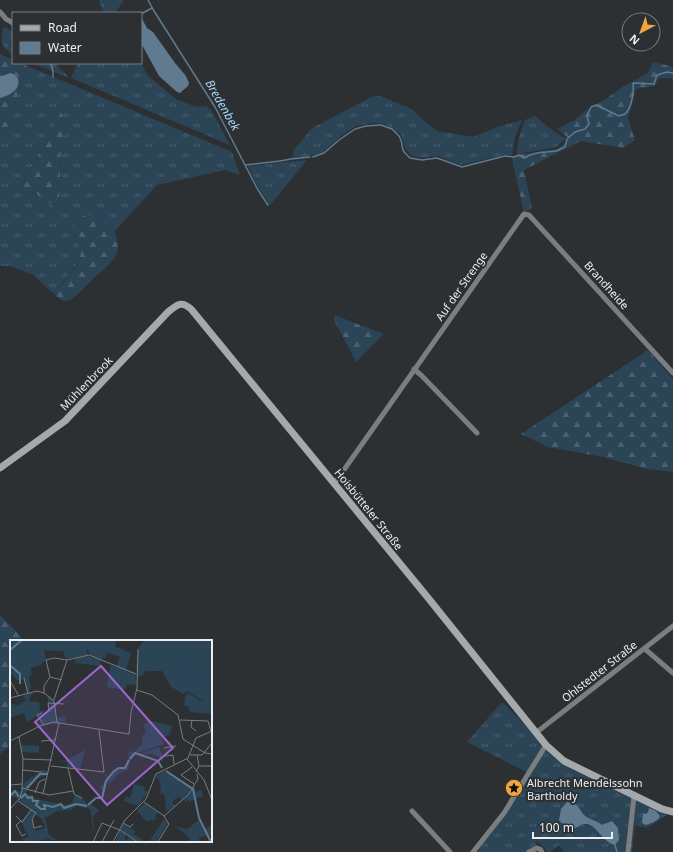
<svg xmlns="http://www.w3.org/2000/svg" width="673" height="852" font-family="'Noto Sans',sans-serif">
	<defs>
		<pattern id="grass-tufts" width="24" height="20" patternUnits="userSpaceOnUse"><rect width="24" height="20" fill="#2b4456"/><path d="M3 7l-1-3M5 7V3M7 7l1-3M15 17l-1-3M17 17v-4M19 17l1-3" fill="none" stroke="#4a5f6f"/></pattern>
		<pattern id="forest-firs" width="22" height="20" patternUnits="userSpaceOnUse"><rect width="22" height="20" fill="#2b4456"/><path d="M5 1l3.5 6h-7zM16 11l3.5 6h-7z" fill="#4a5f6f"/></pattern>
	</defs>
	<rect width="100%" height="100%" fill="#2c3032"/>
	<path fill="url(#grass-tufts)" fill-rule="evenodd" d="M99,0H124L115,13H102L103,11Z
		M5,27L13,32V40L10,41L11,46L13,47V54C0,47 1,43 3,28Z
		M33,63H69L72,65L59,63L58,67L68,76L67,77Z
		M78,63H141L147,75L176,99L196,107L206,106L211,110L230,145L71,78Z
		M27,66L232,152L240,175L225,170L157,185L115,231L108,224L73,233C75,238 81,246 81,251C82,263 61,284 53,293L33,275L10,266H0V130L3,131L8,126ZM61,113L66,131L61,146L59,210L37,194L20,187L45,144Z
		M380,96L412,109L424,121L437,131L473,137L500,126L522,120L515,137L512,155H504L461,165L438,156L420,158L412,156L405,148L401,134L385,124L373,123L356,126L340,137L321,154L311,156L292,158L294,150L312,128L372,97Z
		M535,116L552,130L566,139L556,147L517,154L519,137L525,120Z
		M307,160L270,205L259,189L248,166Z
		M502,702L546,745L563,765L667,815L646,828L635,825L632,852H564L559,845L550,852H548L537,841L535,848L542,852H473L504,813L529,773L467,742ZM576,804C579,807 581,812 584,815C590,820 596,820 602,825L605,840C598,831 591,821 579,826Z"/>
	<path fill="url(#forest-firs)" d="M0,54L13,60V63H21L27,66L8,126L3,131L0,130V98L18,86V79L14,74C9,73 5,75 0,76Z
		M653,62L670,66L673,68V81L671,78H659L655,86L636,89L628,118L635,140L623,148L581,141L524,170L532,209L524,212L512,159L516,155L557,149L566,142L567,137L557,129L575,120L585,111L603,101L621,88L648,73Z
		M61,112L66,131L61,146L59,210L37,194L20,188L45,144Z
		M88,214C102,219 114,224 117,239C118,244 118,251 116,255C111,264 98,274 90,282C85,287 73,301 66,301C61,302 57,296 53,293C63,283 75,271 80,257C80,255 81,253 81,251C81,248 79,245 78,243C70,227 71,220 88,214Z
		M334,315L384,334L356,362L334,320Z
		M648,350L673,379V472L647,469L603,457L548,447L521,434Z
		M0,615L25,641H11V745L0,754Z"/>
	<path fill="#607a8f" d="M141,17L147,28L153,32L175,63L186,76L189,83L188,86L180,93L177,92L159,76L141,43Z
		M10,73L14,74C15,75 17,77 18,79C21,90 8,96 0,98V76L5,75Z
		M567,802L576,804C579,807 581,812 584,815C590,820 596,820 602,825L612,821L618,828L619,840L615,845C602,842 597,825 586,824C580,824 575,829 570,830L566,828L559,820L561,809Z
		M649,808L656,811L660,816C659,821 651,823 646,825L642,823L643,813L646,814L648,812Z"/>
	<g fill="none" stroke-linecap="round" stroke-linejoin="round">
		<path stroke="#607a8f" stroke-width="1.5" d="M148,0L154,11L215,107L245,165L280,161L291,159L310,157
			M141,14L152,8
			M51,63L53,72V77
			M313,157L324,153L339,140L355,129L366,126L381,125L392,129L399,136L401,140L403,150L405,153L410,158L422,160L437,158L462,167L505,156L514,157L519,155L524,158C536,151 544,153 556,151C559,150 562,148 565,147L567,139L575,132L585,129L589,124L587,116L591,107L596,105L619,116C621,115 623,115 625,114C632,108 634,91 633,83L654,84L657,75L667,72L673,73
			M245,165L258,190L268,205
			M615,845L617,852"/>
		<path stroke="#7b7d7e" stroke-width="5" d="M0,12L6,19L13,23
			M414,369L422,376L477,433
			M334,484L524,214L529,215L673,373
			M645,649L673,673
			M537,732L673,626
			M412,811L450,852
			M473,852L504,813L546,745
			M529,852L537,848L540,849L542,852
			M628,852L634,796"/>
		<path stroke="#a6a9ab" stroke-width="7" d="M0,468L65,421L168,312C177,305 181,300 191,309L429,599L546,745L564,761L662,809L673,812"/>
	</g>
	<defs>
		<symbol id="sight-disc" viewBox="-11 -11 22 22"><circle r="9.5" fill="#efa73d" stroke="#2c3032"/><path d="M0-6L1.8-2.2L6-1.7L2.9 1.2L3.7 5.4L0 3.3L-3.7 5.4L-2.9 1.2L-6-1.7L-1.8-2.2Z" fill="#111"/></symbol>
	</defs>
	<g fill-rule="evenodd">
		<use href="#sight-disc" x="504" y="778" width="20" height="20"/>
	</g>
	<g text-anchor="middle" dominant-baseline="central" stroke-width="4" stroke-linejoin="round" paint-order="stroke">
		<g font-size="11" fill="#eceef0" stroke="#2c3032">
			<text transform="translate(607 285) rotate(48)">Brandheide</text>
			<text transform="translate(461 286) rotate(-55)">Auf der Strenge</text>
			<text transform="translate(86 383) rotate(-46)">Mühlenbrook</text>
			<text transform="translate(369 509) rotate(51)">Hoisbütteler Straße</text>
			<text transform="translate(599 671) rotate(-38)">Ohlstedter Straße</text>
		</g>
		<g font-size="11" fill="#eceef0" stroke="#2c3032" text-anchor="start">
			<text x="527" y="782">Albrecht Mendelssohn<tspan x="527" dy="13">Bartholdy</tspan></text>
		</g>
		<g font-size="12" font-style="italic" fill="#a5d7fd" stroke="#2c3032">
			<text transform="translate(223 105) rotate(60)">Bredenbek</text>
		</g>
	</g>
	<g transform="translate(10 640)">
		<rect width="202" height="202" fill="#2c3032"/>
		<path d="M0,0H106L105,7L121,13L111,49L97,47L101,25L106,27L110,17L96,12L91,20L80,15L76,6L78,15L56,19L53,11L33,10L35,20L30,25L20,28L22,33L19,38L21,46L18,54L14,39L7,40L2,34L0,35ZM135,0H190L195,10L185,9L183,19H186L187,13L202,9V48L198,50L193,61L177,51L174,54L161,47L152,31H136L138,23L127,14L129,7ZM78,16L91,21L90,26L65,23V18ZM22,53L19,61L29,62L30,71L38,72V55L44,60L46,78L55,76V83L29,86L31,82L27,76L17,82L14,73L0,78V64L9,65L16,60L13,56ZM141,81L162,86L159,95L151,97L154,104L127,113L124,112L132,104V96L136,92L133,84ZM149,107L154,120L151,121L150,117L142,114H128ZM119,111L124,113L121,117L118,130L109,133L101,142L96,143L104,131L117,126ZM154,131L181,148L172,160L169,157L165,159L162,163L166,166L156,171L155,157L153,153L150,154L151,144L146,136ZM124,144L135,147L134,150L138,152L128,166L114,161L116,156L120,158ZM184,145L186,152L191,150L193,156L186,159L184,153L185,159L180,162L177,159V163L174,160ZM135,163L147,172L145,180L136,181L127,170ZM154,179L158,183L147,202H139ZM189,180L193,189L202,185V195L189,197L190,202H180V198L165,186L177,189ZM36,191L38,198L24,202H14L12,199Z" fill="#2b4456"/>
		<path d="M0,0H33L32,9L34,0H80L77,6L53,11L34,10L36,20L30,25L20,28L22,33L19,38L7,40L2,34L0,35ZM87,0H96V12L101,6L97,0H106L105,7L115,10L111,17L112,11L102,7L93,20L95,12L85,8ZM190,0H202V9L187,13L190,18L186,21L183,19L185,9H195ZM155,1L159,14L158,18L152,14L155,22L145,13L148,10L150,13L154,11ZM127,14L134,15L139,25L132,36L125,37L127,45L117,44L116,49L97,47L101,25L126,35ZM202,48V74L180,72L179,67L174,65L175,57L178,53L193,62L198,50ZM11,105L29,106V113L12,112ZM75,110L70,129L57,127V122L48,121L57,120ZM32,130L38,131L37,135L22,140L16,153L30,160L56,165L62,163L65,155L72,158L78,165L83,159L91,157L93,153L90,147L94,144L97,136L93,133L99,136L96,141L94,157L85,159L80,164L89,170L83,177L84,187L77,202L83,188L80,169L67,166L61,170L47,171L35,178L39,195L50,202L39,199L24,202L38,198L36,191L19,197L11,182L21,170L6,157H0V153L4,150L11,152L14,143ZM25,174L32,179L35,188L25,191L23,177Z" fill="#2b4456" fill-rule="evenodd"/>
		<path d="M113,184L125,191L123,194L136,202H129L111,190Z" fill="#2b4456"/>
		<path d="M110,191L116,194L114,199L117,200L119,197L127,202H105Z" fill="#2b4456"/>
		<path fill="none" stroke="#607a8f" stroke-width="2" d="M0,10L12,0M1,26L10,34V44M120,119L125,113L148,121L152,128M156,131L183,149L189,178L201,202M17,148L30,134H37M0,156L5,151L9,157M11,158L15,154L18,158L22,157L23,161H28L26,165L31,169H35L34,165L43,167L51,164L54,168L66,164L77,166M78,165L86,158H92L96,141L104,131L109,128H115L119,120"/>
		<path fill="none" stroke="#797c7e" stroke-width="1" d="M40,37L52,40M14,38L18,54M0,41L9,56M127,50L142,55L168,75L173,99L195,113L202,114M34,53V46L40,37L36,20L44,18L57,20L79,15L126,34M0,58L27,51L34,53L44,61L47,82M44,60L57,20M39,71L38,63L54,64M32,73L27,75L34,85M170,80L198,81L201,91M182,80L181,87L186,91M0,101L30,86L43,82L119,94L121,73L127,48L128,9M31,101L45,100M154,108L166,106M180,115H192L202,103M155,116L163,115L164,124M13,119L42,120M177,119L194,140L202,160M41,126L94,132L89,90M189,126H202M182,127L171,135L184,144M58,128L64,154L72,158M12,130L32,132M186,132L189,126L187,115M0,145L12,144M12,148L39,155L63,151M25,153L29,142L35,139M33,154L49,83M8,161L26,173L22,179L24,188L32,186M134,162L154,176L159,184L148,202M0,169L10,158L12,150L13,119L9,97M6,176L12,182L21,170M154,176L178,155L188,139L187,134M11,181L6,185L12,196L16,194M113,183L120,187L123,184M110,190L128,202M83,202L92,183L110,190M92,202L104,180M103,202L115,180L136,159L146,134L178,118L186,98L202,91"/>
		<path fill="#9d66ce" fill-opacity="0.15" stroke="#9d66ce" stroke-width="2" d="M91,26L163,108L97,165L25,82Z"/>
		<rect width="202" height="202" fill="none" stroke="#eceef0" stroke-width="2"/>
	</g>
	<rect x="12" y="12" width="130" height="52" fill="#2c3032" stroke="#797c7e"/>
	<rect x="20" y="25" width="20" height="6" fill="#a6a9ab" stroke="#797c7e"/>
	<text x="48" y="32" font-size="12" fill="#eceef0">Road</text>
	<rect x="20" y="42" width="20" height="12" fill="#607a8f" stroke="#797c7e"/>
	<text x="48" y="52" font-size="12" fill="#eceef0">Water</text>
	<g transform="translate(641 32) rotate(221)"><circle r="19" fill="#2c3032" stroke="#797c7e"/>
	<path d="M0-3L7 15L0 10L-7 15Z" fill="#efa73d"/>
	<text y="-6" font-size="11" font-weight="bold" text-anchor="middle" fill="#eceef0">N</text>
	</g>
	<path d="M533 832v6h79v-6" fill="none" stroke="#eceef0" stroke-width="2"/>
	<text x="539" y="832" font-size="12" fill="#eceef0" stroke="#2c3032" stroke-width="3" paint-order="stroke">100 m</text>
</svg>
